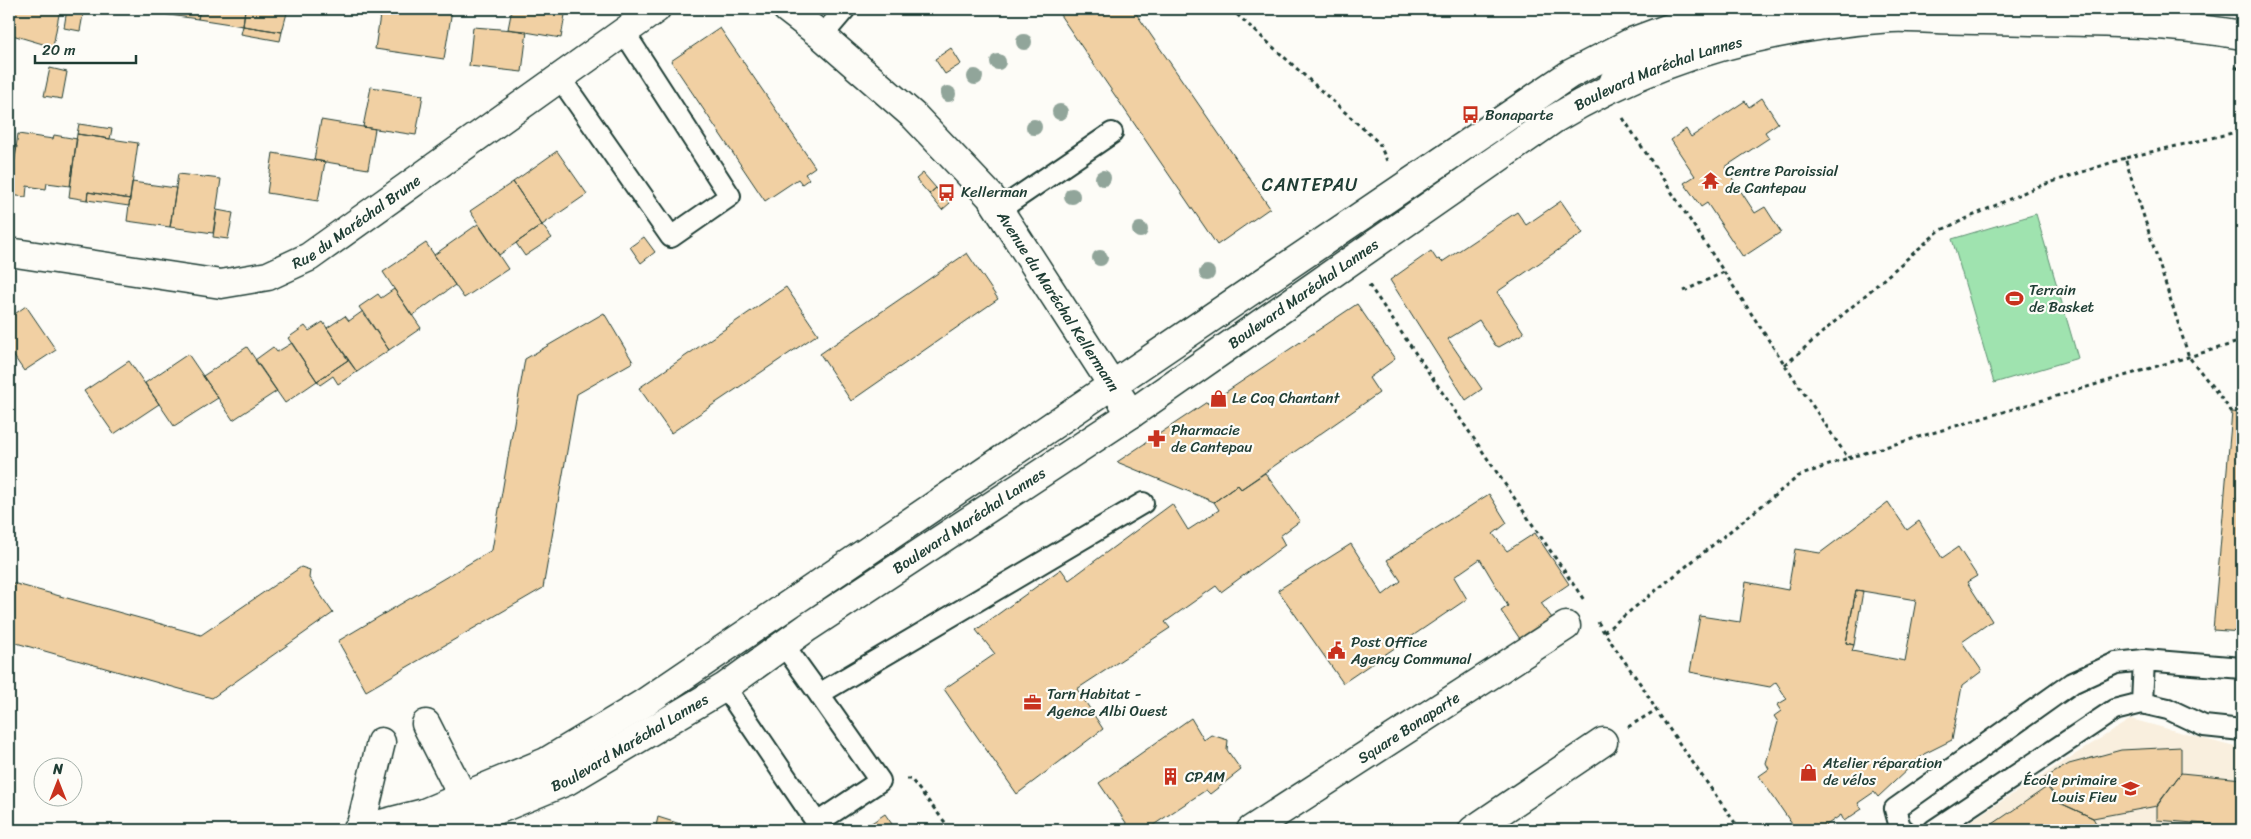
<svg xmlns="http://www.w3.org/2000/svg" width="2251" height="839" font-family="Sriracha,sans-serif">
	<rect width="100%" height="100%" fill="#fdfcf7"/>
	<filter id="ink" filterUnits="userSpaceOnUse"><feTurbulence type="fractalNoise" baseFrequency=".02" numOctaves="2"/><feDisplacementMap in="SourceGraphic" scale="10" xChannelSelector="R" yChannelSelector="G"/><feConvolveMatrix kernelMatrix="1 2 1 2 8 2 1 2 1" color-interpolation-filters="sRGB"/></filter>
	<g filter="url(#ink)">
		<path fill="#f9efde" d="M2131,719L2242,749V830H1956Z"/>
		<path fill="#9fe3af" stroke="#5f9072" d="M2036,214L2078,358L1994,383L1952,239Z"/>
		<path fill="#f1d0a3" stroke="#1f3d34" fill-rule="evenodd" d="M9,9H60L53,47L9,34Z
			M67,9H84L80,31L64,28Z
			M156,9H200L198,19L155,13Z
			M200,9H245L243,26L198,19Z
			M245,9H288L282,32L243,26Z
			M381,9L417,11V9L452,10L444,59L375,49Z
			M512,9H566L561,38L508,29Z
			M1056,9H1133L1270,208L1217,245Z
			M243,26L282,32L280,41L241,34Z
			M473,27L527,31L522,72L469,66Z
			M720,28L815,167L805,174L809,179L802,184L798,179L765,201L671,61Z
			M951,48L961,64L945,74L935,59Z
			M50,68L67,72L62,99L44,96Z
			M371,87L423,95L416,135L363,127Z
			M1762,98L1778,123L1765,132L1769,138L1725,167L1755,213L1765,207L1781,232L1743,257L1707,203L1701,207L1684,183L1695,176L1671,140L1686,129L1691,137L1745,101L1749,107Z
			M321,120L375,129L368,169L314,160Z
			M79,124L112,129L110,139L77,134Z
			M18,134L53,139L54,135L77,139L70,186L47,183L46,189L27,186L26,197L9,195Z
			M77,134L138,143L130,199L88,192L87,200L69,197Z
			M9,144L17,146L10,189H9Z
			M557,151L587,194L542,225L513,182Z
			M273,153L325,162L318,201L267,193Z
			M923,173L936,188L929,194L916,179Z
			M178,174L221,179L213,233L170,227Z
			M132,182L176,188L170,227L127,221Z
			M513,182L542,225L499,255L470,211Z
			M936,188L950,203L942,210L929,194Z
			M88,192L130,199L129,206L87,200Z
			M1561,201L1583,233L1497,292L1524,333L1499,347L1495,345L1479,320L1448,339L1482,389L1466,400L1390,280L1431,251L1437,260L1439,259L1442,262L1517,212L1526,225Z
			M217,210L233,213L228,239L213,237Z
			M478,224L508,269L464,298L434,255Z
			M542,225L552,238L525,256L516,243Z
			M644,237L655,252L641,263L630,247Z
			M426,243L455,285L412,316L383,272Z
			M967,253L998,299L851,401L820,354Z
			M786,287L818,334L671,433L639,388Z
			M394,289L421,328L389,350L359,307L378,294L381,298Z
			M1357,304L1395,359L1369,378L1379,393L1241,489L1238,485L1214,502L1117,462L1207,402L1208,404Z
			M26,306L56,350L24,371L9,349V318Z
			M363,311L389,350L357,372L327,328L345,316L349,321Z
			M604,313L633,362L577,394L543,588L366,691L338,641L492,550L525,359Z
			M323,322L348,360L317,381L288,338L305,326L309,331Z
			M292,343L317,381L285,403L255,360L273,347L277,352Z
			M247,347L277,391L233,420L203,376Z
			M188,354L218,398L174,426L145,383Z
			M348,360L357,372L338,384L333,376L320,385L317,381Z
			M129,361L159,404L114,434L84,391Z
			M2232,412L2242,413V632L2213,630Z
			M1265,473L1300,521L1280,536L1285,545L1221,592L1216,586L1165,622L1170,628L1077,689L1103,729L1017,794L944,689L995,654L976,630L1061,569L1069,580L1172,504L1188,530L1219,510L1214,502L1238,485L1241,489Z
			M1489,494L1507,523L1493,534L1507,551L1535,533L1569,584L1541,603L1552,618L1520,639L1501,611L1508,606L1480,559L1454,577L1467,599L1343,683L1278,590L1351,544L1383,595L1401,581L1387,560Z
			M1888,502L1907,530L1919,521L1942,558L1958,547L1977,576L1967,582L1992,621L1962,642L1982,671L1962,686L1952,740L1924,754L1878,797L1874,792L1858,803L1862,809L1844,821L1841,815L1825,826L1827,830H1796L1759,776L1769,769L1766,763L1778,722L1774,716L1781,711L1777,705L1787,699L1776,682L1770,687L1690,672L1700,616L1740,622L1746,582L1788,590L1795,549L1820,553ZM1856,590L1916,600L1905,661L1852,651L1854,645L1846,643Z
			M301,567L310,570L309,578L333,613L212,698L9,641V582L201,635Z
			M1856,590L1863,591L1854,645L1846,643Z
			M1191,718L1204,740L1211,735L1228,740L1227,750L1241,770L1210,794L1206,790L1146,830H1131L1099,783Z
			M2181,747V773L2157,806L2093,818L2060,803L2043,779L2069,764L2121,750Z
			M2181,773L2242,779V827L2157,820V805Z
			M2047,787L2060,803L2093,818L2100,830H1984Z
			M885,814L896,830H861Z
			M658,817L699,830H655Z"/>
		<g fill="none" stroke-linecap="round" stroke-linejoin="round">
			<defs>
				<path id="lane" d="M822,36L845,9
					M560,78L671,237L730,196L624,32
					M999,210L1112,133
					M783,644L819,694L1143,503
					M725,687L817,823L880,781L819,694
					M2142,703L2144,660
					M1904,830L1900,827L1895,809L2072,683L2116,663L2144,660L2242,668
					M1934,830L2114,710L2142,703L2168,709L2204,726L2242,730"/>
				<g id="street">
					<path id="s1" d="M787,9L822,36L915,117L990,196L1131,414"/>
					<path d="M1761,11L1773,16L1820,11L1862,15"/>
					<path d="M1614,81L1660,47L1729,24L1773,16L1779,9"/>
					<path id="s2" d="M9,252L221,284L268,276L309,257L656,9"/>
					<path d="M426,724L463,797"/>
					<path d="M360,829L381,742"/>
					<path id="s3" d="M1251,830L1566,626"/>
					<path d="M1473,830L1603,742"/>
				</g>
				<g id="secondary">
					<path d="M357,830L424,813L546,762L641,705L1570,74L1634,41L1720,9"/>
					<path id="s4" d="M448,830L567,781L725,687L808,627L1131,414L1554,119C1656,57 1773,26 1891,18C1906,17 1922,19 1937,19C1968,20 2000,20 2031,21C2102,22 2172,23 2242,35"/>
				</g>
			</defs>
			<use href="#lane" stroke="#1f3d34" stroke-width="24"/>
			<use href="#street" stroke="#1f3d34" stroke-width="31"/>
			<use href="#secondary" stroke="#1f3d34" stroke-width="31"/>
			<path stroke="#1f3d34" stroke-width="3" stroke-dasharray="4 4" stroke-linecap="butt" d="M1231,9L1379,143L1387,161
				M2235,67L2242,70
				M1623,118L1785,365L1848,458L2242,341
				M1369,285L1584,600
				M1684,291L1724,272
				M1785,365L1939,231L2034,188L2125,158
				M2232,412L2189,357L2125,158L2241,131
				M1598,622L1604,632
				M1628,727L1656,710
				M906,779H911L951,830
				M1740,830L1656,710L1644,689L1604,632L1799,476L1848,458"/>
			<use href="#lane" stroke="#fdfcf7" stroke-width="20"/>
			<use href="#street" stroke="#fdfcf7" stroke-width="28"/>
			<use href="#secondary" stroke="#fdfcf7" stroke-width="28"/>
		</g>
		<g fill="#91a59a">
			<circle cx="1024" cy="42" r="8"/>
			<circle cx="998" cy="62" r="8"/>
			<circle cx="975" cy="77" r="8"/>
			<circle cx="948" cy="94" r="8"/>
			<circle cx="1060" cy="112" r="8"/>
			<circle cx="1034" cy="127" r="8"/>
			<circle cx="1103" cy="178" r="8"/>
			<circle cx="1072" cy="196" r="8"/>
			<circle cx="1140" cy="230" r="8"/>
			<circle cx="1100" cy="258" r="8"/>
			<circle cx="1207" cy="273" r="8"/>
		</g>
	</g>
	<defs>
		<symbol id="bus-bare" viewBox="-9 -9 18 18"><path d="M-5-6H5V4H4V6H2V4H-2V6H-4V4H-5ZM-3.5-4V0h7V-4ZM-3.5 1.2v1.5H-2V1.2ZM2 1.2v1.5H3.5V1.2Z" fill="#c8321e" stroke="#fdfcf7" stroke-width="2.5" paint-order="stroke"/></symbol>
		<symbol id="temple-bare" viewBox="-9 -9 18 18"><path d="M0-6L5-2H3V0L6.5 2.5H4V6H1.5V3h-3V6H-4V2.5H-6.5L-3 0V-2H-5Z" fill="#c8321e" stroke="#fdfcf7" stroke-width="2.5" paint-order="stroke"/></symbol>
		<symbol id="stadium-bare" viewBox="-9 -9 18 18"><path d="M0-5a6.5 5 0 1 0 0 10a6.5 5 0 1 0 0-10ZM-3.5-1.8h7v3.6h-7Z" fill="#c8321e" stroke="#fdfcf7" stroke-width="2.5" paint-order="stroke"/></symbol>
		<symbol id="shop-bare" viewBox="-9 -9 18 18"><path d="M-5-2.5h2.3a2.7 3.5 0 0 1 5.4 0H5L5.5 6h-11ZM-1.5-2.5h3a1.5 2.3 0 0 0-3 0Z" fill="#c8321e" stroke="#fdfcf7" stroke-width="2.5" paint-order="stroke"/></symbol>
		<symbol id="pharmacy-bare" viewBox="-9 -9 18 18"><path d="M-2-6h4v4h4v4h-4v4h-4v-4h-4v-4h4Z" fill="#c8321e" stroke="#fdfcf7" stroke-width="2.5" paint-order="stroke"/></symbol>
		<symbol id="civic-bare" viewBox="-9 -9 18 18"><path d="M-.6-6.5H3V-4.5H.6V-3L4-1V1h2V6H-6V1h2V-1L-.6-3ZM-1.2 2.5V6h2.4V2.5Z" fill="#c8321e" stroke="#fdfcf7" stroke-width="2.5" paint-order="stroke"/></symbol>
		<symbol id="office-bare" viewBox="-9 -9 18 18"><path d="M-6-3h4V-5.5h4V-3h4V5H-6ZM-1-4.5V-3h2v-1.5ZM-6 0V1H6V0Z" fill="#c8321e" stroke="#fdfcf7" stroke-width="2.5" paint-order="stroke"/></symbol>
		<symbol id="building-bare" viewBox="-9 -9 18 18"><path d="M-4-6H4V6H1V3H-1V6H-4ZM-2.5-4.3h1.7v1.8h-1.7ZM.8-4.3h1.7v1.8H.8ZM-2.5-1h1.7V.8h-1.7ZM.8-1h1.7V.8H.8Z" fill="#c8321e" stroke="#fdfcf7" stroke-width="2.5" paint-order="stroke"/></symbol>
		<symbol id="school-bare" viewBox="-9 -9 18 18"><path d="M0-5L7-2L0 1L-7-2ZM-4 1L0 2.5L4 1V4Q0 6-4 4Z" fill="#c8321e" stroke="#fdfcf7" stroke-width="2.5" paint-order="stroke"/></symbol>
	</defs>
	<g fill-rule="evenodd">
		<use href="#bus-bare" x="1458" y="102" width="25" height="25"/>
		<use href="#temple-bare" x="1698" y="168" width="25" height="25"/>
		<use href="#bus-bare" x="934" y="180" width="25" height="25"/>
		<use href="#stadium-bare" x="2002" y="286" width="25" height="25"/>
		<use href="#shop-bare" x="1206" y="386" width="25" height="25"/>
		<use href="#pharmacy-bare" x="1144" y="426" width="25" height="25"/>
		<use href="#civic-bare" x="1324" y="638" width="25" height="25"/>
		<use href="#office-bare" x="1020" y="690" width="25" height="25"/>
		<use href="#shop-bare" x="1796" y="760" width="25" height="25"/>
		<use href="#building-bare" x="1158" y="764" width="25" height="25"/>
		<use href="#school-bare" x="2118" y="776" width="25" height="25"/>
	</g>
	<g text-anchor="middle" dominant-baseline="central" stroke-width="4.5" stroke-linejoin="round" paint-order="stroke">
		<g font-size="15" fill="#1f3d34" stroke="#fdfcf7">
			<text stroke="none"><textPath href="#s4" startOffset="1432">Boulevard Maréchal Lannes</textPath></text>
			<text stroke="none"><textPath href="#s2" startOffset="366">Rue du Maréchal Brune</textPath></text>
			<text stroke="none"><textPath href="#s4" startOffset="1012">Boulevard Maréchal Lannes</textPath></text>
			<text stroke="none"><textPath href="#s1" startOffset="402">Avenue du Maréchal Kellermann</textPath></text>
			<text stroke="none"><textPath href="#s4" startOffset="608">Boulevard Maréchal Lannes</textPath></text>
			<text stroke="none"><textPath href="#s3" startOffset="188">Square Bonaparte</textPath></text>
			<text stroke="none"><textPath href="#s4" startOffset="202">Boulevard Maréchal Lannes</textPath></text>
		</g>
		<g font-size="15" fill="#1f3d34" stroke="#fdfcf7" text-anchor="start">
			<text x="1485" y="115">Bonaparte</text>
			<text x="1725" y="171">Centre Paroissial<tspan x="1725" dy="17">de Cantepau</tspan></text>
			<text x="961" y="192">Kellerman</text>
			<text x="2029" y="290">Terrain<tspan x="2029" dy="17">de Basket</tspan></text>
			<text x="1232" y="398">Le Coq Chantant</text>
			<text x="1171" y="430">Pharmacie<tspan x="1171" dy="17">de Cantepau</tspan></text>
			<text x="1351" y="642">Post Office<tspan x="1351" dy="17">Agency Communal</tspan></text>
			<text x="1047" y="694">Tarn Habitat -<tspan x="1047" dy="17">Agence Albi Ouest</tspan></text>
			<text x="1823" y="763">Atelier réparation<tspan x="1823" dy="17">de vélos</tspan></text>
			<text x="1185" y="777">CPAM</text>
			<text x="2117" y="780" text-anchor="end">École primaire<tspan x="2117" dy="17">Louis Fieu</tspan></text>
		</g>
		<g font-size="18" letter-spacing="1" fill="#1f3d34" stroke="#fdfcf7">
			<text x="1310" y="185">CANTEPAU</text>
		</g>
	</g>
	<rect width="2251" height="839" fill="none" stroke="#fdfcf7" stroke-width="30"/>
	<rect x="15" y="15" width="2221" height="809" fill="none" stroke="#1f3d34" stroke-width="2" filter="url(#ink)"/>
	<g transform="translate(58 782)"><circle r="24" fill="#fdfcf7" stroke="#a4b0a9"/>
	<path d="M0-4L9 19L0 12L-9 19Z" fill="#c8321e"/>
	<text y="-8" font-size="14" font-weight="bold" text-anchor="middle" fill="#1f3d34">N</text>
	</g>
	<path d="M35 55v8h101v-8" fill="none" stroke="#1f3d34" stroke-width="2.5"/>
	<text x="42" y="55" font-size="15" fill="#1f3d34" stroke="#fdfcf7" stroke-width="4" paint-order="stroke">20 m</text>
</svg>
